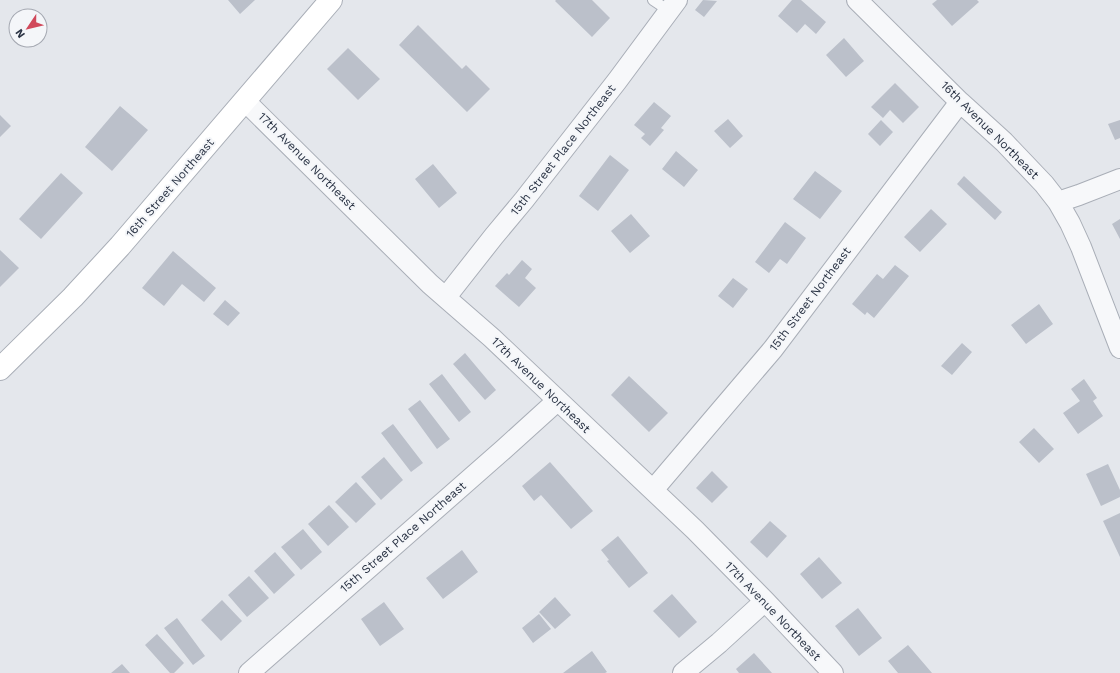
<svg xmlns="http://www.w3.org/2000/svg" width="1120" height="673" font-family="'Work Sans',sans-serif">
	<rect width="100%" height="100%" fill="#e4e7ec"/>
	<path fill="#bbc0ca" d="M228,0H255L240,14Z
		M556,0H592L610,18L592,37L555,1Z
		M703,0L717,1L704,17L695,10Z
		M792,0H801L826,22L816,34L805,24L797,33L778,16Z
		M937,0H977L979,2L952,26L932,4Z
		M418,25L462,69L466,65L490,89L467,112L399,45Z
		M844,38L864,61L846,77L826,55Z
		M348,48L380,79L358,100L327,69Z
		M895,83L919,107L903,123L890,110L883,118L871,107Z
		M654,102L671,116L661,128L664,130L650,146L641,138L645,134L634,125Z
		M120,106L148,130L112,171L85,147Z
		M0,115L11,126L0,137Z
		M728,119L743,136L730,148L714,131Z
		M881,120L893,132L880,146L868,134Z
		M1120,120V138L1115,140L1108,124Z
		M676,151L698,170L684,187L662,169Z
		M610,155L629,170L598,211L579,196Z
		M433,164L457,193L439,208L415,179Z
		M815,171L842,191L820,219L793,199Z
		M61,173L83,193L41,239L19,219Z
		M964,176L1002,212L995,220L957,184Z
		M931,209L947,224L920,252L904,237Z
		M631,214L650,236L630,253L611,231Z
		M1120,219V239L1112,224Z
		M785,222L806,238L787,264L780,259L769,273L755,262Z
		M0,250L19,268L0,287Z
		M173,251L216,288L204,302L182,284L164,306L142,288Z
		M522,260L532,269L525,278L536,288L519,307L495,286L507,273L509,275Z
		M895,265L909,276L874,318L867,312L865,315L852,304L877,274L883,279Z
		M733,278L748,289L733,308L718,296Z
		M225,300L240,313L228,326L213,314Z
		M1039,304L1053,324L1026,344L1011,325Z
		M962,343L972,352L952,375L941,366Z
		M465,353L496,390L485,400L453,364Z
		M442,374L471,412L459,422L429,384Z
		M629,376L668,413L649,432L611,395Z
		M1084,379L1097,398L1093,401L1103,416L1078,434L1063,413L1080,401L1071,389Z
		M420,400L450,439L437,449L408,409Z
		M393,424L423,463L411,472L381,433Z
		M1034,428L1054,449L1039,463L1019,442Z
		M384,457L403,480L381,500L361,477Z
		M550,462L593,511L571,529L541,495L534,501L522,486Z
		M1108,464L1120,490V497L1101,506L1086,474Z
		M712,471L728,487L712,503L696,488Z
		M356,482L376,504L356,523L335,502Z
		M329,505L349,527L328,546L308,524Z
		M1120,513V557L1103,521Z
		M770,521L787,536L767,558L750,542Z
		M303,529L322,552L301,570L281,547Z
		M618,536L648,573L629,588L607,561L609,560L601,550Z
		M462,550L478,572L443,599L426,578Z
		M275,552L295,575L274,594L254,571Z
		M819,557L842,583L822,599L800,574Z
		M249,576L269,598L247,617L228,595Z
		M672,594L697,622L679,638L653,611Z
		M555,597L571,615L555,629L539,612Z
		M222,600L242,621L221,641L201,620Z
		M384,602L404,629L380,646L361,619Z
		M858,608L882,638L859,656L835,626Z
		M539,614L551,629L533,643L522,628Z
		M177,618L205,656L193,665L164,628Z
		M157,634L184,663L174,673H170L145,645Z
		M908,645L932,673H898L888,661Z
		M592,651L607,672L605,673H563Z
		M754,653L772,673H739L736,669Z
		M122,664L130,673H111Z"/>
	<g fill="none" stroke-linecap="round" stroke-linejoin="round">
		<defs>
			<path id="lane" d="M653,0L668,10"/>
			<path id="street" d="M857,0L960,102L1004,142L1044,184L1058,202L1070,223L1081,247L1120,348
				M245,101L430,284L492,338L695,530L765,601L833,673
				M1058,202L1079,195L1120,179
				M446,297L494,236L524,200L617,81L677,0
				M653,490L773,349L960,102
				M249,673L504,449L557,401
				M683,673L719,643L765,601"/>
			<path id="secondary" d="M0,369L73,297L120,246L331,0"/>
		</defs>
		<use href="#lane" stroke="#a9aeb7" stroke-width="12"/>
		<use href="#street" stroke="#a9aeb7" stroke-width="22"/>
		<use href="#secondary" stroke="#a9aeb7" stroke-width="24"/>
		<use href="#lane" stroke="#f7f8fa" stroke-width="10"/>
		<use href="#street" stroke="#f7f8fa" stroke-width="20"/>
		<use href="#secondary" stroke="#fff" stroke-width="22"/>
	</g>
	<g text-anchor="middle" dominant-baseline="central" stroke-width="4" stroke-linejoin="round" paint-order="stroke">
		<g font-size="12" fill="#2b3445" stroke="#f4f6f9">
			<text transform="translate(990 130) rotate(45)">16th Avenue Northeast</text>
			<text transform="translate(563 150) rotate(-52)">15th Street Place Northeast</text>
			<text transform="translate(307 161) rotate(45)">17th Avenue Northeast</text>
			<text transform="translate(170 188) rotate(-49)">16th Street Northeast</text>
			<text transform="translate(810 299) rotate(-53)">15th Street Northeast</text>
			<text transform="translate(541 385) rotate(44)">17th Avenue Northeast</text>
			<text transform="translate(403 537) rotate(-41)">15th Street Place Northeast</text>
			<text transform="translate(773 611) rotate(46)">17th Avenue Northeast</text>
		</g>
	</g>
	<g transform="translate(28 28) rotate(235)"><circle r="19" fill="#f4f6f9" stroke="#a4a8b1"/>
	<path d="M0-3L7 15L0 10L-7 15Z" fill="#d1495b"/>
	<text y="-6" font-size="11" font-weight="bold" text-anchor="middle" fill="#2b3445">N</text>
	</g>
</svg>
